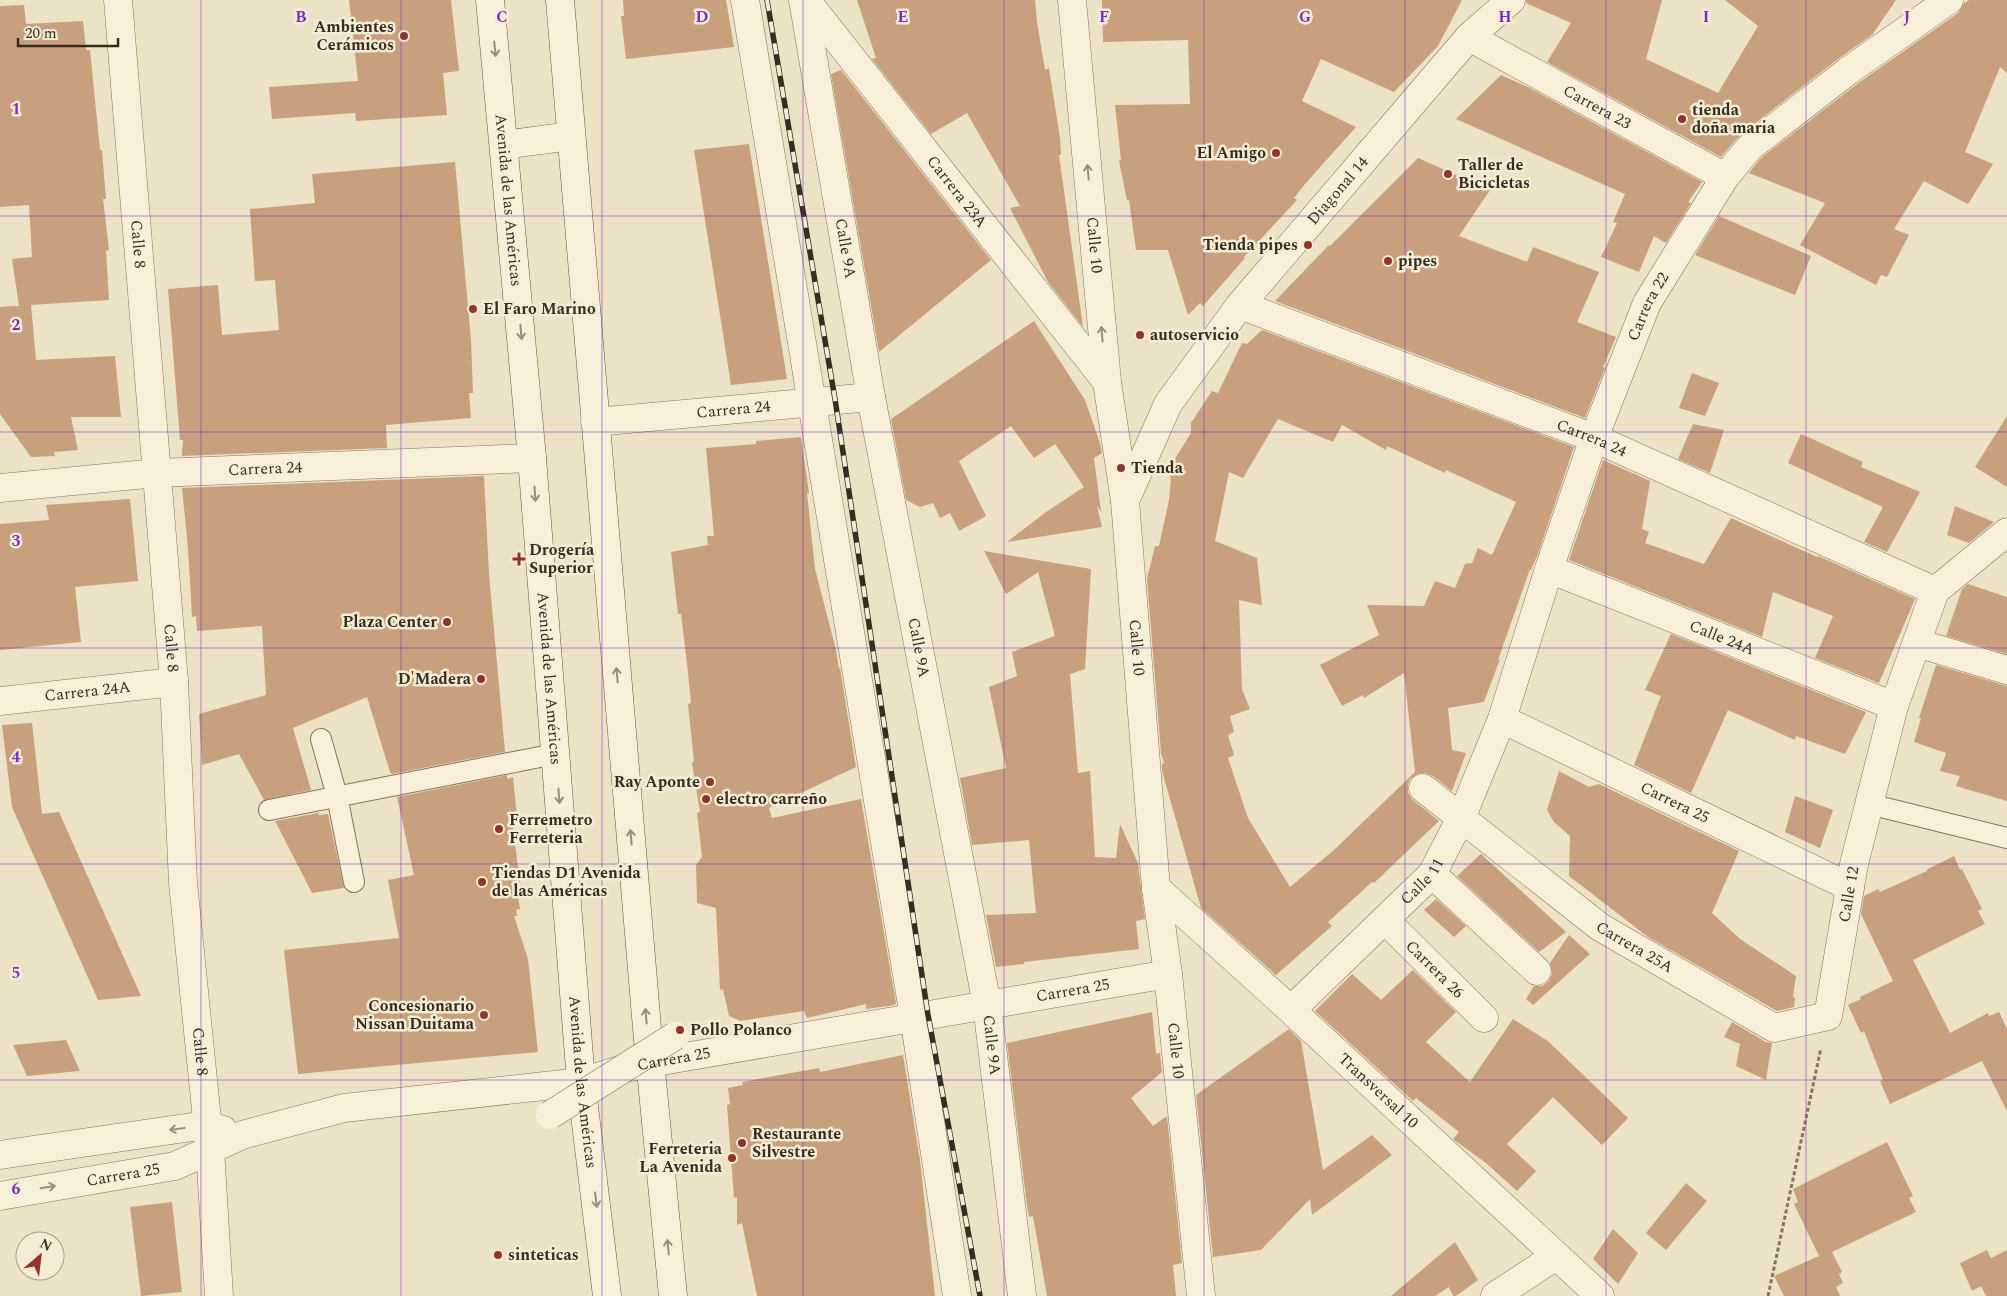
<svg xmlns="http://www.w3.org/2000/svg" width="2007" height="1296" font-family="Spectral,serif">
	<rect width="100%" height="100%" fill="#ece2c5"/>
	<path fill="#c8a07d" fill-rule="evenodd" d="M349,0H451L459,71L443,73L447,115L356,121L355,113L272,119L269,87L358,81Z
		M623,0H726L734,47L626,59L621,16H624Z
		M857,0H1035L1037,22L1045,70L1049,68L1060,138L1061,155H1059L1083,327L1048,282L1010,208L1020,206L967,113L931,134L872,59L876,58Z
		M1102,0H1462L1438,46L1394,92L1321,59L1302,101L1356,127L1305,184L1294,198L1297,200L1244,257L1245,258L1203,306L1200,303L1188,315L1168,250H1136L1129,200H1127L1119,161L1121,160L1115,105L1190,104L1188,40L1103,42Z
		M1526,0H1662L1646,59L1718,93L1758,26L1725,0H1896L1872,35L1838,59L1740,135L1721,157L1547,62L1571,23L1526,3Z
		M1969,0H2007V73L2000,67L1965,152L1993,164L1968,204L1924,181L1894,229L1909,235L1887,277L1881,275L1876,285L1800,245L1825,203L1749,173L1761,158L1857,84L1958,13L1964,3Z
		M24,5L26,24L83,21L86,50H90L100,150H102L106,199H103L109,250L106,251L109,300L31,305L36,360L115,356L121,417H71L78,450L54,452L55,456L31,457L0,414V307L28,305L19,306L12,259L32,257L29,205L0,207V6Z
		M841,70L991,260L879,352L831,74Z
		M1501,75L1530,88L1702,182L1688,202L1691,203L1666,243L1654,236L1639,272L1601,257L1617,223L1613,222L1625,194L1456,119Z
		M749,144L787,379L731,385L694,150Z
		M1418,158L1490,190L1459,236L1527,262L1533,247L1599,272L1577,322L1616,337L1603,367L1605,368L1585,418L1275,301L1329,245L1330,246Z
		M455,162L471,340L473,393H469L471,418L386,425L387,448L182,456L183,440H180L168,289L218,285L222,335L279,330L275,280L255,281L250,209L315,203L312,174Z
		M1719,216L1811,256L1795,295L1695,255Z
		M1034,321L1085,400L1100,443L1102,453L1094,458L1101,512L1097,506L1102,527L1007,542L1046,512L1084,487L1055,444L1034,458L1011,426L959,461L986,516L959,531L950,513L940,518L933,503L920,507L906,500L891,419Z
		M1262,330L1574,447L1538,554L1531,570L1530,569L1498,660L1500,659L1484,702L1448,708L1452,750L1466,753L1452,791L1433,776L1425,773L1417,774L1410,779L1408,785V793L1413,800L1439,821L1374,883L1372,882L1328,922L1332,926L1276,975L1201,908L1162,771V764L1164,763L1161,753L1147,579L1155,546H1159L1169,500L1171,479L1170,478L1173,462L1191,433V423L1212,391L1218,393L1242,343L1247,344ZM1278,419L1333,442L1342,425L1386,450L1387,446L1445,473L1446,470L1516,502L1492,555L1478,548L1472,563L1465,564L1455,588L1435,581L1424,606L1367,605L1379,635L1320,665L1342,706L1363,695L1364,698L1404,673L1415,772L1335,849L1290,887L1248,818L1228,758L1234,755L1228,735L1234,732L1230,716L1250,709L1242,689L1239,600L1262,605L1257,558L1215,541L1229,472L1243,478Z
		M1692,373L1719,383L1705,416L1679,408Z
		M2007,416V487L1975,467Z
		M1693,424L1724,430L1710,473L1678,459Z
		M1801,434L1863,462L1861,467L1920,492L1887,552L1864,542L1883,507L1788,463Z
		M801,437L809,493H807L815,569L836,650L839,669L840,668L856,767L769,808L772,818L861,799L896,1003L895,1005L866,1009V1004L807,1018L804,1011L740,1021L729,1016L723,989L720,990L716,908L697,903L696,865L702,857L697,813L700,812L692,763L694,761L688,704L691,703L687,663L681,614H678L671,552L708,545L707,536H714L706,448L756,444V441Z
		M1603,460L1650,481L1642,529L1649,532L1645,543L1704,564L1731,518L1817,557L1818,556L1915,599L1879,683L1815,658L1833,616L1773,592L1762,637L1569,560Z
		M484,476L489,574L505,752L392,774L390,772L367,697L293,728L311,790L264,800L239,754L202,765L199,714L266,695L262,626L197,631L196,616L192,617L188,548L182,488Z
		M130,499L138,581L75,587L81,642L0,650V524L49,520L46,505Z
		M1955,506L1994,522L1969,543L1947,535Z
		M984,551L1091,569L1085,669L1070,674L1078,773L1090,771L1095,857L1116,858L1120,824L1138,863L1145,919L1136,921L1139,949L1024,962V964L996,967L986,915L1036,913L1029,840L972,845L960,778L1006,768L989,687L1017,676L1012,652L1055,636L1038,572L1006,594Z
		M1968,584L2007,597V654L1946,636L1962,589Z
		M1671,634L1866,712L1845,754L1796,736L1795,740L1728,710L1691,793L1634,765L1661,696L1645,690Z
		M1936,665L2007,686V801L1956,786L1960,776L1940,771L1946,753L1914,742L1921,718H1919Z
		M32,723L42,814L59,812L141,996L98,1000L12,807L2,725Z
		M1559,771L1589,787L1599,784L1739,851L1712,913L1740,939L1796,976L1793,997L1795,998L1794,1007L1777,1011L1648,937L1569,876L1570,836L1554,822L1547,810Z
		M507,775V779L513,777L517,818L512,820L520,883L516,884L520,909L516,910L517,916H514L528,959L538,1052L298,1074L284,950L399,938L388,880L414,875L397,797Z
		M1795,796L1833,810L1820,848L1785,832Z
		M318,813L319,815L328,814L344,888L312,893L275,821Z
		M1481,854L1566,932L1539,952L1457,876Z
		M1954,856L1960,870L1962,869L1982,909L1978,911L1985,924L1913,960L1950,1033L1988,1013L1989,1016L1999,1012L2007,1029V1111L1982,1061L1890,1104L1880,1081L1883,1080L1864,1031L1861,1033L1848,1005L1861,999L1860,997L1893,981L1861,914L1864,896L1878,889L1880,892L1927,871L1926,870Z
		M1436,899L1466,926L1454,937L1424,910Z
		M1569,935L1590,954L1533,1005L1526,999L1534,986H1542L1549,981L1552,974L1550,963Z
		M1413,970L1456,1012L1426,1042L1470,1082L1513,1019L1548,1041L1628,1118L1602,1145L1553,1097L1507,1144L1536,1171L1517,1191L1486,1163L1453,1139L1459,1132L1416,1098L1413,1101L1315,1011L1352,974L1381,1000Z
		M1152,1012L1156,1054L1160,1053L1162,1072L1131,1098L1153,1126L1167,1116L1182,1263L1173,1265L1176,1296H1047L1033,1216L1029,1217L1027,1206L1007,1043Z
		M1732,1022L1766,1042L1772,1043L1766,1080L1736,1066L1740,1044L1724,1037Z
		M1289,1029L1301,1041L1323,1170L1372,1135L1392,1155L1312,1215L1310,1199L1261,1250L1213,1257L1196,1095Z
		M66,1040L80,1071L27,1076L13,1045Z
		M903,1055L920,1160L935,1296H757L742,1223L737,1225V1197L734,1198L727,1105L730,1104L728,1088L743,1085L742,1082L819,1068L820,1072Z
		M1887,1142L1913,1196L1909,1198L1916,1212L1832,1252L1842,1272L1839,1274L1843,1283L1836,1287L1840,1296H1784L1774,1276L1819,1256L1794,1204L1798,1202L1793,1189Z
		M1686,1183L1707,1201L1666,1250L1646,1233Z
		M172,1202L182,1292L141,1296L130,1207Z
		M1613,1229L1638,1253L1618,1284L1593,1259Z
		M1455,1242L1478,1280L1456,1296H1453L1449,1287L1435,1296H1391Z
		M1987,1250L1991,1258L2007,1250V1296H1986L1981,1286L1972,1291L1960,1263Z"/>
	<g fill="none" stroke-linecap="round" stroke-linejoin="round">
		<defs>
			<path id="service" d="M321,739L337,796L354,882
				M1869,804L2007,838
				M269,810L555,754"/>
			<g id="minor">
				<path id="s1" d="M118,0L174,682L183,883L210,1149L219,1296"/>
				<path d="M745,0L914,1017L957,1296"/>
				<path id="s2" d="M803,0L871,397L987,1005L1022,1296"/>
				<path id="s3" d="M806,0L1107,382"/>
				<path id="s4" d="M1072,0L1107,382L1125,501L1156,888L1168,974L1201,1296"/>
				<path id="s5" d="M1469,37L1725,177"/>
				<path id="s6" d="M1240,305L1594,438L1935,591"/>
				<path id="s7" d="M595,422L871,397"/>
				<path id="s8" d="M0,488L157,473L532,458"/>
				<path id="s9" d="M1125,501L1168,404L1240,305L1469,37L1511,0"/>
				<path id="s10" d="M1549,569L1894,706"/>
				<path d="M1917,643L2007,670"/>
				<path id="s11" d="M0,701L174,682"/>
				<path id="s12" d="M1502,719L1850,887"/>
				<path id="s13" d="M1423,788L1600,927L1774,1028L1828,1016L1854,864L1894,706L1935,591L2007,532"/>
				<path d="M1432,874L1537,971"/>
				<path id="s14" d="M1156,888L1291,1010L1600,1296"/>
				<path id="s15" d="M1385,920L1484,1018"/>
				<path id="s16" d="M1291,1010L1432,874L1462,816L1502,719L1549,569L1594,438L1647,303L1725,177L1750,147L1848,71L1949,0"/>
				<path d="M0,1155L206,1125L223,1130"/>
				<path id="s17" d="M0,1196L175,1166L242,1135L344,1108L581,1082L626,1068L650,1063L1168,974"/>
				<path d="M1495,1296L1556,1256"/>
			</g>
			<g id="secondary">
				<path id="s18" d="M490,0L532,458L581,1082L607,1296"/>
				<path d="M560,0L648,1040L673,1296"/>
				<path d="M504,145L571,136"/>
			</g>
		</defs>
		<use href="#service" stroke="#86745c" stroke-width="22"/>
		<use href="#minor" stroke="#86745c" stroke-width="29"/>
		<use href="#secondary" stroke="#67563f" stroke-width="29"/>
		<path stroke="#86745c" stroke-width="3" stroke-dasharray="4 2.5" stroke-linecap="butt" d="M1768,1296L1821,1048"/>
		<use href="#service" stroke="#f7efd8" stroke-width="20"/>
		<use href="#minor" stroke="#f7efd8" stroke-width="28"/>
		<use href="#secondary" stroke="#f7efd8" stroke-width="28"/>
		<defs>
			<path id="rail" d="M767,0L835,399L928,1015L980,1296"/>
		</defs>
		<use href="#rail" stroke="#362c1f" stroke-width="5.5"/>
		<use href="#rail" stroke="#f4ecd4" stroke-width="4" stroke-dasharray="11" stroke-linecap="butt"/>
		<defs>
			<path id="pedestrian-bridge" d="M550,1115L675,1036"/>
		</defs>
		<use href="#pedestrian-bridge" stroke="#86745c" stroke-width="29" stroke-linecap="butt"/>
		<use href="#pedestrian-bridge" stroke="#f7efd8" stroke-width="28"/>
	</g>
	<defs><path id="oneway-shaft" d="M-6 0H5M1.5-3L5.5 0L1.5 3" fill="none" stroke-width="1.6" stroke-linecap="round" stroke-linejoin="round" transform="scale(1.25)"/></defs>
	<g stroke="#968e7c">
		<use href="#oneway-shaft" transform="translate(495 49) rotate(84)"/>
		<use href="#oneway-shaft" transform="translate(1088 172) rotate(-95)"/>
		<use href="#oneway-shaft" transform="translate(521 332) rotate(85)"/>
		<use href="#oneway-shaft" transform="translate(1102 334) rotate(-95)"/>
		<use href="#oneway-shaft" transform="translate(535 494) rotate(86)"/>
		<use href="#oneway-shaft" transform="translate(617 675) rotate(-95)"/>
		<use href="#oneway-shaft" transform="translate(559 796) rotate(86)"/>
		<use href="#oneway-shaft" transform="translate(631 837) rotate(-95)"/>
		<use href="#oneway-shaft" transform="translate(646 1016) rotate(-95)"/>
		<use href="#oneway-shaft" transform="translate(177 1129) rotate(172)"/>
		<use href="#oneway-shaft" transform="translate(48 1187) rotate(-10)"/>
		<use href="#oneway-shaft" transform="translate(596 1200) rotate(83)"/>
		<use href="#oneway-shaft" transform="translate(668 1247) rotate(-96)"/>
	</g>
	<path fill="none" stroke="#7b2cbf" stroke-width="1" stroke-opacity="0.55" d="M201,0V1296M401,0V1296M602,0V1296M803,0V1296M1004,0V1296M1204,0V1296M1405,0V1296M1606,0V1296M1806,0V1296M0,216H2007M0,432H2007M0,648H2007M0,864H2007M0,1080H2007"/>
	<g fill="#91342f" stroke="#f4ecd4" stroke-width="2">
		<circle cx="404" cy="36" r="5"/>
		<circle cx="1682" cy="119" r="5"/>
		<circle cx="1276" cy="153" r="5"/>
		<circle cx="1448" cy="174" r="5"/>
		<circle cx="1308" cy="245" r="5"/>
		<circle cx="1388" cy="261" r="5"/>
		<circle cx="473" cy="309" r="5"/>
		<circle cx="1140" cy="335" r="5"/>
		<circle cx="1121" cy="468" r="5"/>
		<path d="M516.5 551.5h5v5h5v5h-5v5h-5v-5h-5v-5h5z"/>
		<circle cx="447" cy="622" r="5"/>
		<circle cx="481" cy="679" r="5"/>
		<circle cx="710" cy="782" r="5"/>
		<circle cx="706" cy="799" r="5"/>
		<circle cx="499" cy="829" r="5"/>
		<circle cx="482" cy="882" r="5"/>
		<circle cx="484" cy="1015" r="5"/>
		<circle cx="680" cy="1030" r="5"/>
		<circle cx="742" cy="1143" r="5"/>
		<circle cx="732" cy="1158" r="5"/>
		<circle cx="498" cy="1255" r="5"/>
	</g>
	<g text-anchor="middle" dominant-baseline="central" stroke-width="5" stroke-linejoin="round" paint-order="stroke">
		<g font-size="16" font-weight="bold" fill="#362c1f" stroke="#f4ecd4" text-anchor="start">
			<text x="394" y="27" text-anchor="end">Ambientes<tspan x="394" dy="18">Cerámicos</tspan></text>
			<text x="1692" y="110">tienda<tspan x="1692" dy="18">doña maria</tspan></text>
			<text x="1266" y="153" text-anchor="end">El Amigo</text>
			<text x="1458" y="165">Taller de<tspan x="1458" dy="18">Bicicletas</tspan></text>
			<text x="1298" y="245" text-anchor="end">Tienda pipes</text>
			<text x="1398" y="261">pipes</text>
			<text x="483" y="309">El Faro Marino</text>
			<text x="1150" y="335">autoservicio</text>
			<text x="1131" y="468">Tienda</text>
			<text x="529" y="550">Drogería<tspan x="529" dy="18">Superior</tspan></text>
			<text x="437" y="622" text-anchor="end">Plaza Center</text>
			<text x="471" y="679" text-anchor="end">D'Madera</text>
			<text x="700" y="782" text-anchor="end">Ray Aponte</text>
			<text x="716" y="799">electro carreño</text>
			<text x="509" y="820">Ferremetro<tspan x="509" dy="18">Ferreteria</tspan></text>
			<text x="492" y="873">Tiendas D1 Avenida<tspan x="492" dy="18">de las Américas</tspan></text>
			<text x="474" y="1006" text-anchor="end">Concesionario<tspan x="474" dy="18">Nissan Duitama</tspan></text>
			<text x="690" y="1030">Pollo Polanco</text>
			<text x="752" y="1134">Restaurante<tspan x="752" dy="18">Silvestre</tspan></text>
			<text x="722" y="1149" text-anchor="end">Ferreteria<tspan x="722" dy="18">La Avenida</tspan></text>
			<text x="508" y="1255">sinteticas</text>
		</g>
		<g font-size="16" fill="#362c1f" stroke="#f4ecd4">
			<text stroke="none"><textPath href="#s5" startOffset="146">Carrera 23</textPath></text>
			<text stroke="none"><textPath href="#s3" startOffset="244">Carrera 23A</textPath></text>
			<text stroke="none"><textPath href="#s9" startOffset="379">Diagonal 14</textPath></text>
			<text stroke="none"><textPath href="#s18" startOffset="201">Avenida de las Américas</textPath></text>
			<text stroke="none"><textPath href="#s1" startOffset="245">Calle 8</textPath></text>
			<text stroke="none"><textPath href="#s4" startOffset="246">Calle 10</textPath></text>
			<text stroke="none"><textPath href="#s2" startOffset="252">Calle 9A</textPath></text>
			<text stroke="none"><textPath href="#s16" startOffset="804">Carrera 22</textPath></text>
			<text stroke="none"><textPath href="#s7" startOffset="139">Carrera 24</textPath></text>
			<text stroke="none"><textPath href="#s6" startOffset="376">Carrera 24</textPath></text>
			<text stroke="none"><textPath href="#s8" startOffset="266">Carrera 24</textPath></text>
			<text stroke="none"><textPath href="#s10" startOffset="186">Calle 24A</textPath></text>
			<text stroke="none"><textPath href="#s2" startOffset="658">Calle 9A</textPath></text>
			<text stroke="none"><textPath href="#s1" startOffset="650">Calle 8</textPath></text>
			<text stroke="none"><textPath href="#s4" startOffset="651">Calle 10</textPath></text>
			<text stroke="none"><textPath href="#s18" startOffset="681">Avenida de las Américas</textPath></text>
			<text stroke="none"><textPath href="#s11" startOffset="88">Carrera 24A</textPath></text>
			<text stroke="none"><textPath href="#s12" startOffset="192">Carrera 25</textPath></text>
			<text stroke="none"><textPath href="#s16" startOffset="184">Calle 11</textPath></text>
			<text stroke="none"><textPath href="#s13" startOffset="605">Calle 12</textPath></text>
			<text stroke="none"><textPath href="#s13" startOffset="265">Carrera 25A</textPath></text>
			<text stroke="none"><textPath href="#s15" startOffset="70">Carrera 26</textPath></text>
			<text stroke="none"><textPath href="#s17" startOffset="1096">Carrera 25</textPath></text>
			<text stroke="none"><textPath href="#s2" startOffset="1062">Calle 9A</textPath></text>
			<text stroke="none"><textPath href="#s4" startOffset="1056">Calle 10</textPath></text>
			<text stroke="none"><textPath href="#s1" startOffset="1055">Calle 8</textPath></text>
			<text stroke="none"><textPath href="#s17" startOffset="691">Carrera 25</textPath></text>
			<text stroke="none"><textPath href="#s18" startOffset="1086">Avenida de las Américas</textPath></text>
			<text stroke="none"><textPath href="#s14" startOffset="301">Transversal 10</textPath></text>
			<text stroke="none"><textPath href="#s17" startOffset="125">Carrera 25</textPath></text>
		</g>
	</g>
	<g font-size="16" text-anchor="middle" font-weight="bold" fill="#7b2cbf" stroke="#f4ecd4" stroke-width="5" stroke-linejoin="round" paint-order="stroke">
		<text x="301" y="22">B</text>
		<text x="502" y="22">C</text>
		<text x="702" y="22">D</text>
		<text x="903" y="22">E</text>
		<text x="1104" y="22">F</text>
		<text x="1305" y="22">G</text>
		<text x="1505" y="22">H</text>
		<text x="1706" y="22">I</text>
		<text x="1907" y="22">J</text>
		<text x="16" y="114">1</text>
		<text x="16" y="330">2</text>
		<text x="16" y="546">3</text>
		<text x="16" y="762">4</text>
		<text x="16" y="978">5</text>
		<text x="16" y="1194">6</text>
	</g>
	<g transform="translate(40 1256) rotate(28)"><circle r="24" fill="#f4ecd4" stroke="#a89f8c"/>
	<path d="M0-4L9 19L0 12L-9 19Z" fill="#91342f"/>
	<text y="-8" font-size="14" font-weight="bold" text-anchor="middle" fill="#362c1f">N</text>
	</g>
	<path d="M18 38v8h100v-8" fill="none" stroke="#362c1f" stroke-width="2.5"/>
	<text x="25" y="38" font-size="15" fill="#362c1f" stroke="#f4ecd4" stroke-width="4" paint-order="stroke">20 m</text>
</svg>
